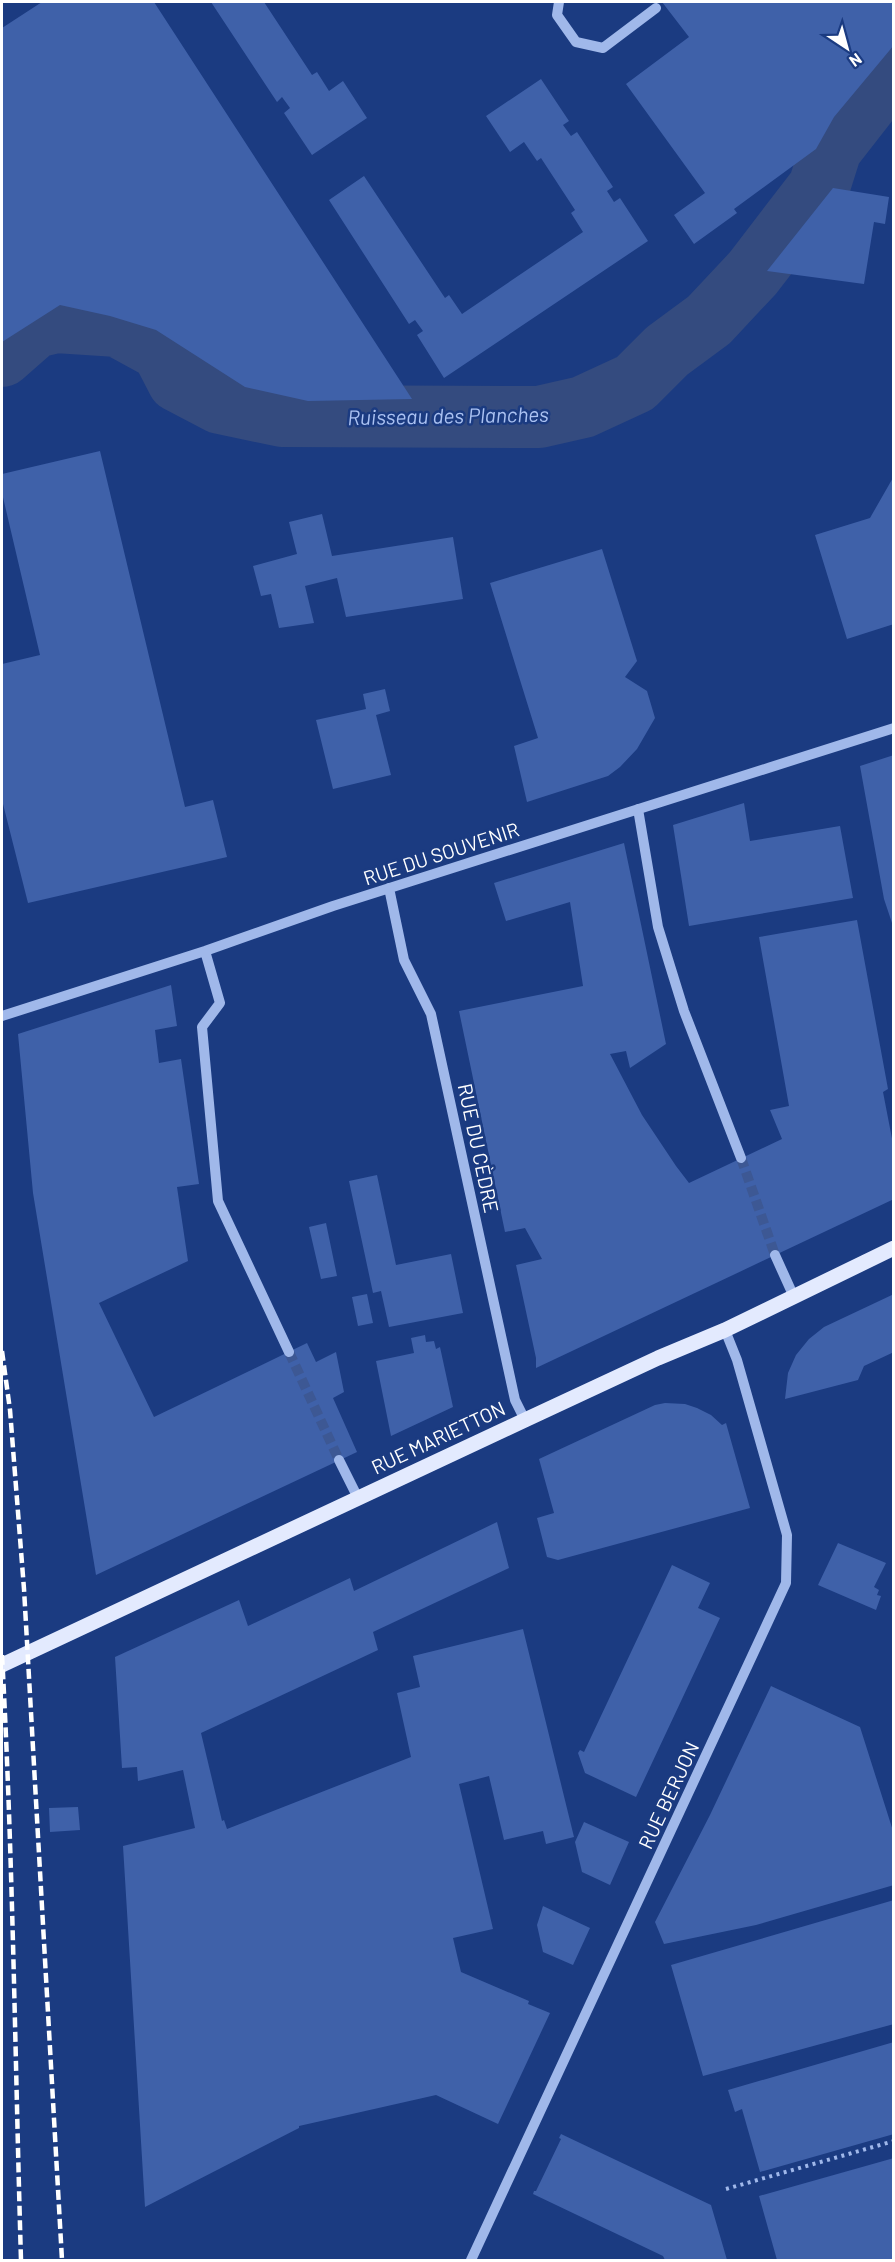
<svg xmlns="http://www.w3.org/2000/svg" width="895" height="2262" font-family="Barlow,sans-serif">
	<rect width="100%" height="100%" fill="#1b3b81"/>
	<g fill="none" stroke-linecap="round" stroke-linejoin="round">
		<path stroke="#344b7f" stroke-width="62" d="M2,356L35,327L56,322L118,326L162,350L178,381L220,403L282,416L539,417L583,407L635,383L667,351L709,320L753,273L819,187L831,149L870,99L894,79"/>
	</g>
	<path fill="#3f61a9" d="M42,2H154L412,399L308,401L245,387L156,330L110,316L60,305L2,342V28Z
		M211,2H264L312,75L317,72L329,91L343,81L367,118L312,155L284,113L290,108L282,97L277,102Z
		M662,2H894V45L834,117L816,149L734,209L737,213L694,244L674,215L705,193L626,84L689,37Z
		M541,79L569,121L563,125L571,136L577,132L613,187L607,191L614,202L620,198L648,241L444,378L417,335L423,331L415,320L409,324L329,200L364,176L445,298L449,295L462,314L583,232L571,213L575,210L541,158L537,161L524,142L510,152L486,116Z
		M833,188L889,197L885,224L874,222L864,284L767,271Z
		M100,451L185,807L213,800L227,857L28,903L2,800V664L40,655L2,493V474Z
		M894,476V624L847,639L815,535L870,518Z
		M322,514L332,556L453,537L463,599L346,617L337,578L305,586L314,623L279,628L271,594L261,596L253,566L297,554L289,522Z
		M602,549L637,661L625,677L647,691L655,718L637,749L620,767L608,776L527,802L514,746L538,738L490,583Z
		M385,689L390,711L376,715L391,775L333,789L316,720L366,709L363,694Z
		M894,755V926H893L884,899L860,766Z
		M744,803L750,841L840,826L853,898L689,926L673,825Z
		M624,843L666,1044L630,1068L626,1051L610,1054L642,1115L676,1166L689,1183L782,1139L770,1110L789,1106L759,937L857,920L888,1089L883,1092L894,1149V1199L536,1368V1358L516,1265L542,1259L525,1228L505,1232L459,1011L583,986L570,902L506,921L494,883Z
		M171,985L177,1026L155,1030L159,1063L181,1059L199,1184L177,1187L188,1261L99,1303L154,1417L307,1343L316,1362L336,1352L344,1392L333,1398L357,1452L96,1575L33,1193L18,1034Z
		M377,1175L396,1265L451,1254L463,1313L389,1327L381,1291L373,1293L349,1181Z
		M326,1223L337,1276L321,1279L309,1227Z
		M367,1294L373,1323L358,1326L352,1297Z
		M894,1294V1352L864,1366L858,1380L785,1399L788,1373L796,1355L809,1339L824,1327Z
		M425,1335L426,1342L434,1341L436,1349L440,1347L453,1407L391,1436L376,1361L414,1353L411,1338Z
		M665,1403L685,1404L697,1408L711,1415L722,1425L726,1423L750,1508L558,1560L547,1557L537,1518L554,1513L539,1459L655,1405Z
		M497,1522L509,1568L373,1632L378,1650L201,1733L222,1821L224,1820L227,1829L411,1757L397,1693L420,1687L413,1656L523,1629L574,1837L546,1844L543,1831L504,1840L489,1776L459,1784L493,1929L453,1938L461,1972L529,2001L528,2004L550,2013L498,2124L436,2095L299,2126V2128L145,2207L123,1846L195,1828L183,1770L138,1781L137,1767L122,1768L115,1657L239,1600L248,1626L350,1578L354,1591Z
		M838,1543L886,1563L874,1587L879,1590L877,1595L881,1596L876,1610L818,1585Z
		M672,1565L710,1583L698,1608L720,1618L636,1797L585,1773L578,1753L580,1750L584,1752Z
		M771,1686L860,1727L894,1834V1885L756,1925L664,1944L655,1922L710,1815Z
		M78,1807L80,1830L50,1832L49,1808Z
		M584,1822L629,1842L610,1885L582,1872L575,1842Z
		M894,1900V2024L703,2076L671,1965Z
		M543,1906L590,1928L573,1965L543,1952L537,1925Z
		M894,2042V2134L760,2172L742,2109L735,2112L728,2090Z
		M561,2134L711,2205L727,2260H665L663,2256L533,2194L534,2191H536L561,2139L559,2138Z
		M894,2158V2260H777L759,2196Z"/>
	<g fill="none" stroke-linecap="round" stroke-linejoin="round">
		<path stroke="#3d5894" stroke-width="10" stroke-dasharray="10 5" stroke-linecap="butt" d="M741,1158L775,1255
			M289,1352L339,1460"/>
		<path stroke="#a0b8ea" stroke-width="4" stroke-dasharray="3 4.5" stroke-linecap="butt" d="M726,2189L894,2141"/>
		<path stroke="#a0b8ea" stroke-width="10" d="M559,2L557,15L576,42L603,48L656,8
			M638,809L658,927L684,1011L741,1158
			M389,888L404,960L431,1014L515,1400L525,1420
			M205,951L220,1003L202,1027L218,1201L289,1352
			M2,1016L205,951L333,906L894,728
			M775,1255L794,1297
			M339,1460L358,1498
			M471,2260L786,1583L787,1535L737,1360L725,1330"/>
		<path stroke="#e3eafe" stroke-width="15" d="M2,1665L525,1420L658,1358L725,1330L894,1248"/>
		<path stroke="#fff" stroke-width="4.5" stroke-dasharray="10 4.5" stroke-linecap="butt" d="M2,1351L10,1410L24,1589L62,2260
			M2,1655C13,1857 15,2059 21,2260"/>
	</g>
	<g text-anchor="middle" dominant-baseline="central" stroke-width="5" stroke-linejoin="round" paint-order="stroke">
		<g font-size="20" fill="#fff" stroke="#1b3b81">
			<text transform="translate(441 853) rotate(-18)">RUE DU SOUVENIR</text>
			<text transform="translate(479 1148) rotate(78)">RUE DU CÈDRE</text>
			<text transform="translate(438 1437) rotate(-25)">RUE MARIETTON</text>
			<text transform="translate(668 1795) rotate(-65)">RUE BERJON</text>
		</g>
		<g font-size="21" font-style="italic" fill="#abc2f2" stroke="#1b3b81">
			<text transform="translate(448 415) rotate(-1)">Ruisseau des Planches</text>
		</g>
	</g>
	<rect width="895" height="2262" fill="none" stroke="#ffffff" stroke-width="6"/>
	<g transform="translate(847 48) rotate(144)" stroke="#1b3b81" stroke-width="4.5" paint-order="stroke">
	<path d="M0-4.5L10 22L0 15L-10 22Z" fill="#ffffff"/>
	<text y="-9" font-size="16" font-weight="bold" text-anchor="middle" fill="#ffffff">N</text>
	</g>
</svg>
